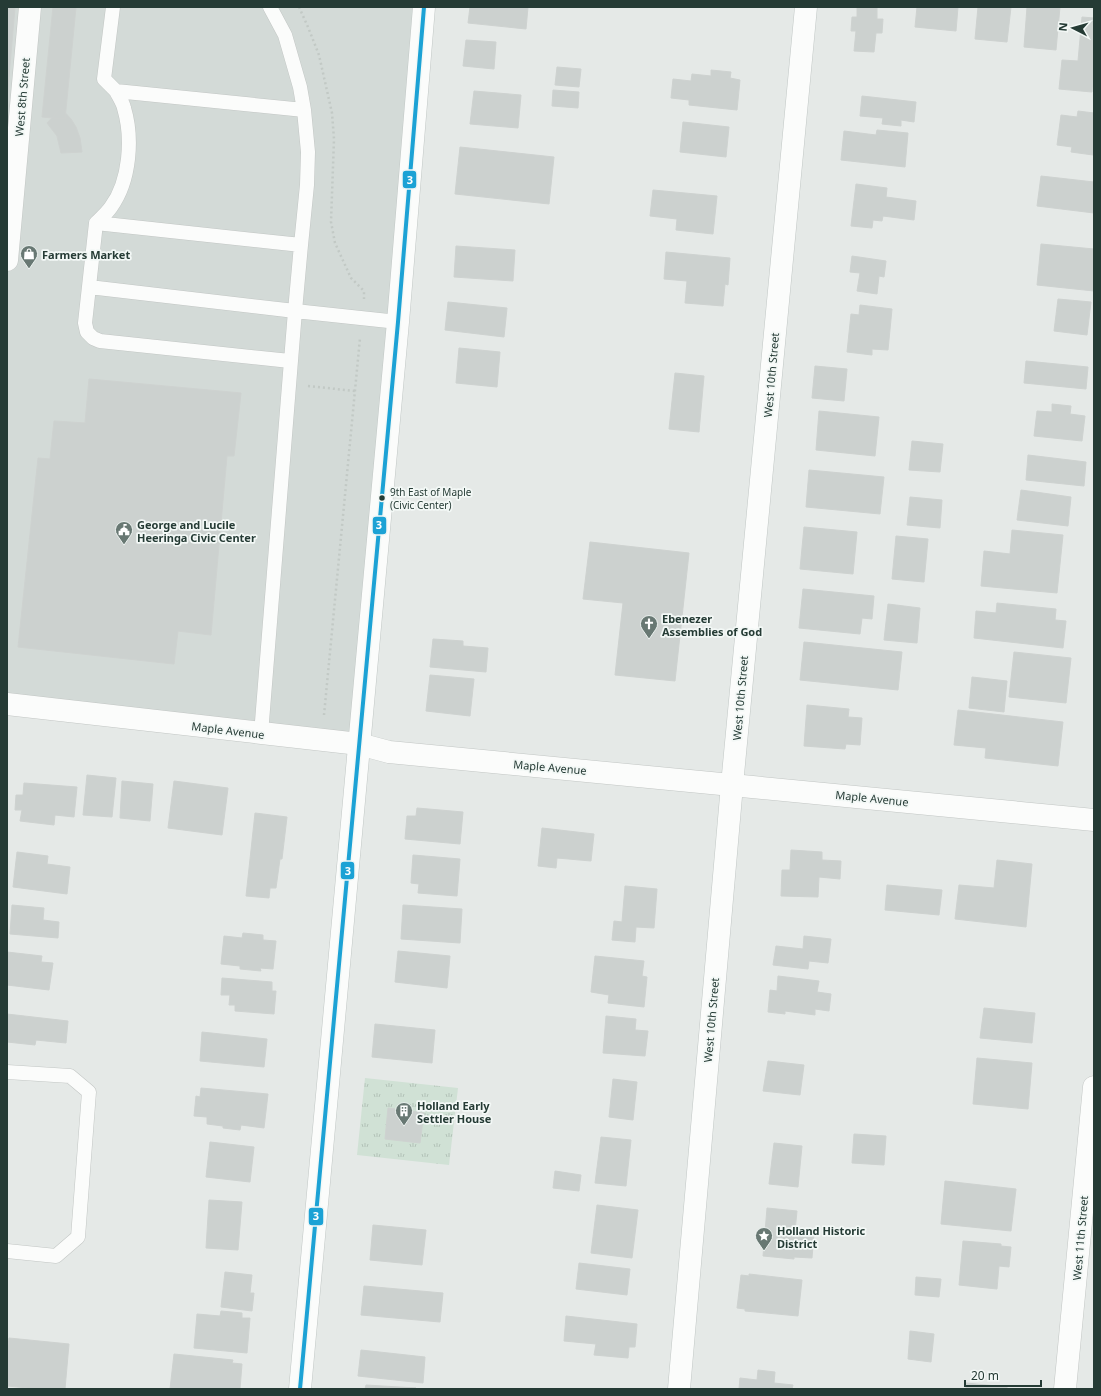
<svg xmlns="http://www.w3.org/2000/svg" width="1101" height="1396" font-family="'Noto Sans',sans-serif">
	<defs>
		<pattern id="park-tufts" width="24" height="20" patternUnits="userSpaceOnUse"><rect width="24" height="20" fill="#d0e1d5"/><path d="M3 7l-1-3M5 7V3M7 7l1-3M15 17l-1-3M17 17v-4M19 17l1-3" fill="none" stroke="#b2c2b7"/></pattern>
	</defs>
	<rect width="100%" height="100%" fill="#e5e9e7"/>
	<path fill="#d3dad7" d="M7,7H425L359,744L7,704Z"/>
	<path fill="url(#park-tufts)" d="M365,1078L458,1088L449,1165L357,1155Z"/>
	<path fill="#ccd1cf" stroke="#ced2d0" d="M7,7H15L7,99Z
		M53,7H76L65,119L42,117Z
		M470,7H528L526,29L468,23Z
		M857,7L877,8V19H883L882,33H876L874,52L854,51L856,31H851L852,17H857Z
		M917,7H958L956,31L915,27Z
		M978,7H1011L1007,42L975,39Z
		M1027,7H1060L1056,50L1024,47Z
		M1082,17L1094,18V66L1092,92L1059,89L1062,60L1078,61Z
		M466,40L496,42L494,69L463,66Z
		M557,67L581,69L579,87L555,85Z
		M711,70L731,72L730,78L740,80L737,110L689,105V100L671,98L673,79L691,81L692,74L711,76Z
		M553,90L579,92L578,108L552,106Z
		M474,91L521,95L518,128L470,124Z
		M862,96L916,102L914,122L901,120V126L882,124L883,118L860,116Z
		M61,108L71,119L76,127L80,138L82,152L61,153L57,136L47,123Z
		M1078,111L1094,113L1093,155L1071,152L1072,147L1057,145L1061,115L1077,117Z
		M683,122L729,127L726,157L680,152Z
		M877,130L908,133L905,167L841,160L844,131L876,135Z
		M460,147L554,157L549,204L455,194Z
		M1041,176L1094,182V213L1037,206Z
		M856,184L887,188L886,197L916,201L914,220L883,216L882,221L873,220L872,228L851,226Z
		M653,190L717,196L713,234L676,230L677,219L650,216Z
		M1041,244L1094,249V291L1037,285Z
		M456,246L515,250L513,281L454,277Z
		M666,252L730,258L728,285L725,284L723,306L685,303L687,281L664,279Z
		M852,256L886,261L884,277L879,276L877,294L857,291L860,273L850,272Z
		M1058,299L1091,302L1087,335L1054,331Z
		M448,302L507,308L504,337L445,330Z
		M860,305L892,309L888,350L872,349V355L847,352L851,314L859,315Z
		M459,348L500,352L497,387L456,383Z
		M1026,361L1088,367L1086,389L1024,383Z
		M815,366L847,369L844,401L812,398Z
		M675,373L704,376L699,432L669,429Z
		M89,379L241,393L234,456H227L211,635L178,631L174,664L18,647L38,458L50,459L54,421L85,423Z
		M1052,404L1071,406L1070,414L1085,416L1082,441L1034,436L1037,411L1052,412Z
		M819,411L879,417L875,456L816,450Z
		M912,441L943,444L940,472L909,470Z
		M1028,455L1086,462L1084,486L1026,480Z
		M809,470L884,477L880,514L806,507Z
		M1021,490L1071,497L1068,526L1017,520Z
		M910,497L942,500L940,528L907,525Z
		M804,527L857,532L853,574L800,569Z
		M1012,530L1063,535L1057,593L981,586L984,551L1010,554Z
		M896,536L928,539L924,582L892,579Z
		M590,542L689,553L675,681L615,675L623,603L583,599Z
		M803,589L874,596L872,619L862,618L860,634L799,628Z
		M997,603L1056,609L1055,620L1066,621L1063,648L974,638L976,611L996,613Z
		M888,604L920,608L917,643L884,640Z
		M433,639L463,641V646L488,648L486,672L430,667Z
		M804,642L902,652L898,690L800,680Z
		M1014,652L1071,658L1066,703L1009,697Z
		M430,675L474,679L470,716L426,711Z
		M972,677L1007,681L1004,712L969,708Z
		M807,705L849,709L848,717L862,718L860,745L846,744L845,749L804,746Z
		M958,710L1063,722L1058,766L985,758L986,748L954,745Z
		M87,775L116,778L112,817L83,815Z
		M122,781L153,784L150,821L120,818Z
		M174,781L228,788L222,835L168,828Z
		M24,783L77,787L74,817L55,815L54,825L20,821L22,810H15L16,795H23Z
		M417,808L463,812L460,844L405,839L407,816H416Z
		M255,813L287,817L282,859H280L276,888H270L269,898L246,896Z
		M542,828L594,834L591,861L557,858L556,868L538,866Z
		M791,850L822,852V860L841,861L840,879L819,877L818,897L781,896L782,870H790Z
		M17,852L48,856L47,864L70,867L67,894L13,887Z
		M413,855L460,859L457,896L418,893L419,884L411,883Z
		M997,860L1032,864L1026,927L955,919L959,885L994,888Z
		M887,885L942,890L939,915L885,910Z
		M625,886L657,889L654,928L636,927L635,942L612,940L614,921L622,922Z
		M12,905L44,908L43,920L59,922L58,938L10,934Z
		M403,905L462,909L460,943L401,939Z
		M243,933L263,935V940L276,941L273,969L260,968L261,971L240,969V966L221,964L224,936L242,938Z
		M804,936L831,939L828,963L809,961L808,969L773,965L776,946L803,949Z
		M398,951L450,956L447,988L395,982Z
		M7,952L42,956L41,962L53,963L49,990L7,985Z
		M595,956L644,961L642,976L647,977L644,1007L608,1003L609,995L591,992Z
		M778,976L819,981L817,992L831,994L829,1011L815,1009V1015L785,1011V1014L768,1012L770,990L777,991Z
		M222,978L272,982V991H276L274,1014L235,1011V1005H229L230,995H221Z
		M984,1008L1035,1013L1032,1043L980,1038Z
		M7,1014L68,1021L66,1043L36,1040L35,1045L7,1042Z
		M606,1016L636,1019L635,1030L648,1031L645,1056L603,1053Z
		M375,1024L435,1030L432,1063L372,1057Z
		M202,1032L267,1039L264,1067L200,1061Z
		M977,1058L1032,1063L1028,1109L973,1104Z
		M768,1061L804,1065L800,1095L763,1091Z
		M613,1079L637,1082L633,1120L609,1117Z
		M201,1088L268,1094L264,1128L241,1125L240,1130L223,1128V1126L207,1124V1117L194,1116L196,1096L200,1097Z
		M388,1108L424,1113L420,1143L385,1139Z
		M854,1134L886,1136L884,1165L852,1163Z
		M601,1137L631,1140L626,1186L595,1183Z
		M210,1142L254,1147L250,1182L206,1177Z
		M774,1143L802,1146L798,1187L769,1184Z
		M555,1171L581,1175L579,1191L553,1188Z
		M945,1181L1016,1189L1011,1231L941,1224Z
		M209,1200L242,1202L238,1250L206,1248Z
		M597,1205L638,1210L632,1258L591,1253Z
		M767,1208L797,1211L795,1231L814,1233L812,1258L794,1257V1259L763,1256Z
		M373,1225L426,1230L422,1265L370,1260Z
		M963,1241L1001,1244V1246L1011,1247L1009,1267L999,1266L997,1289L959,1285Z
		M579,1263L630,1269L627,1295L576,1289Z
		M225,1272L252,1275L250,1293H254L252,1311L221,1307Z
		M749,1274L802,1280L798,1316L745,1311V1309L737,1308L741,1275L749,1276Z
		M916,1277L941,1279L939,1297L915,1295Z
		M364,1286L443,1293L440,1322L361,1315Z
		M221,1311L242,1313V1318H250L247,1353L194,1348L197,1314L220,1316Z
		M566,1316L637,1324L635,1347H629L628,1358L594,1355L596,1344L564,1341Z
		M910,1331L934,1334L931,1362L908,1359Z
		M9,1338L69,1344L65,1389H38L7,1386V1353Z
		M361,1350L425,1357L423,1383L358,1376Z
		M174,1354L233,1360L232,1363L242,1364L240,1389H170Z
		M758,1370L775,1372L774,1383L793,1385L792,1389H739L740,1378L757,1380Z
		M966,1383L1007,1387V1389H1011H966Z
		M366,1385L416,1388L365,1389Z"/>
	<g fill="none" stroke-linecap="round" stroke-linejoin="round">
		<defs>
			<path id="lane" d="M113,7L104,79L116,91L304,110L300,87L285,35L270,7
				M96,223C101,218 107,213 111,207C130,181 133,138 124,108C123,103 119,97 116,91
				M301,245L307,185L308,152L304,110
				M89,287L295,311L301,245L96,223L85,323L87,332L93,338L100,341L290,361
				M261,734L295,311L398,322
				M7,1072L70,1076L89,1092L78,1237L56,1256L7,1251"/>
			<path id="street" d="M7,260L30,7
				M7,704L359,744L389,752L1094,820
				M1065,1389L1094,1087"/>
			<path id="secondary" d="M300,1389L398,322L424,7
				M679,1389L732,785L806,7"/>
		</defs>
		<use href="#lane" stroke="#c2c6c4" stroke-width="15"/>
		<use href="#street" stroke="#c2c6c4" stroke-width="23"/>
		<use href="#secondary" stroke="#c1c7c5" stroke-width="23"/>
		<path stroke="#c2c9c5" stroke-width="2.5" stroke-dasharray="2 3" stroke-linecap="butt" d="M299,7L308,27L319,55L332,113L334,139L331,222L335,243L351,278L364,291V299
			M308,386L355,391
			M324,715L360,338"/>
		<use href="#lane" stroke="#fbfcfb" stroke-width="14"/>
		<use href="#street" stroke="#fbfcfb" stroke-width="22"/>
		<use href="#secondary" stroke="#fbfcfb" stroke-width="22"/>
		<defs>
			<path id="bus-1" d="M300,1389L398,322L424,7"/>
		</defs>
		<use href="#bus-1" stroke="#f3f8f6" stroke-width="7"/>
		<use href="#bus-1" stroke="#1ca2d5" stroke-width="4"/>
	</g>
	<defs>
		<symbol id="shop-pin" viewBox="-11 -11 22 30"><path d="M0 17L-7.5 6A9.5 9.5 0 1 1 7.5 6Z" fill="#687873" stroke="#f3f8f6"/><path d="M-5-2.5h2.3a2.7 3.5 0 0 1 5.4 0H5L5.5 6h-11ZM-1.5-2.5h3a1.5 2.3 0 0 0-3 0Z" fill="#fff"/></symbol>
		<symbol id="civic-pin" viewBox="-11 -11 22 30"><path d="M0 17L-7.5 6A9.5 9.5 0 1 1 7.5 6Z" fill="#687873" stroke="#f3f8f6"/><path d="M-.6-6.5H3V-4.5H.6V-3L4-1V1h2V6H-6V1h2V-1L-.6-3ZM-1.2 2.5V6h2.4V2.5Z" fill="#fff"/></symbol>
		<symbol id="church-pin" viewBox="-11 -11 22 30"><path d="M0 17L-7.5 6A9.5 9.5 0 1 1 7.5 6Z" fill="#687873" stroke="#f3f8f6"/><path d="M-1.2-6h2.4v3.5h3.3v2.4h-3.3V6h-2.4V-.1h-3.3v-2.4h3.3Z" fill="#fff"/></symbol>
		<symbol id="building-pin" viewBox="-11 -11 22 30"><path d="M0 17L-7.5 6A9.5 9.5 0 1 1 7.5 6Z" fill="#687873" stroke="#f3f8f6"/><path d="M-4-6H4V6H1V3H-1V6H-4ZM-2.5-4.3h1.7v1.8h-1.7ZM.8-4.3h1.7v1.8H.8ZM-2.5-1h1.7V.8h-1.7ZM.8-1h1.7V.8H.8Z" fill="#fff"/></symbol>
		<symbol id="sight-pin" viewBox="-11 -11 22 30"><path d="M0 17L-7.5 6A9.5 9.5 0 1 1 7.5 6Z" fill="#687873" stroke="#f3f8f6"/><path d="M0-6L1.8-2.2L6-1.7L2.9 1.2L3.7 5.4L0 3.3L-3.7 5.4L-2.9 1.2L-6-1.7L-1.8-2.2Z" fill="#fff"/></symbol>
	</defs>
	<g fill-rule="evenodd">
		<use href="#shop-pin" x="19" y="244" width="20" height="27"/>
		<use href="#civic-pin" x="114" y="520" width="20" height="27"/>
		<use href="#church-pin" x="639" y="614" width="20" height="27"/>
		<use href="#building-pin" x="394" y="1101" width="20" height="27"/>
		<use href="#sight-pin" x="754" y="1226" width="20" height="27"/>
	</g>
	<circle fill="#253b35" stroke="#f3f8f6" stroke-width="1.5" cx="382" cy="498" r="3.5"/>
	<g text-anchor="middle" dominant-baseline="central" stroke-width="3.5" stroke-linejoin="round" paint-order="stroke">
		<g font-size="10" fill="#253b35" stroke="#f3f8f6" text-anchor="start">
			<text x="390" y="492">9th East of Maple<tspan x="390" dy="13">(Civic Center)</tspan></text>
		</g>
		<g font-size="11" fill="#253b35" stroke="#f3f8f6">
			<text transform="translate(22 97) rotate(-85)">West 8th Street</text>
			<text transform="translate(771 375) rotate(-85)">West 10th Street</text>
			<text transform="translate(740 698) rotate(-85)">West 10th Street</text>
			<text transform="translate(228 730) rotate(7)">Maple Avenue</text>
			<text transform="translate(550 767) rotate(5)">Maple Avenue</text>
			<text transform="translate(872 798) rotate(6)">Maple Avenue</text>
			<text transform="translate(711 1020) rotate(-85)">West 10th Street</text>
			<text transform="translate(1080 1238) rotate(-85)">West 11th Street</text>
		</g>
		<g font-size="11" font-weight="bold" fill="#253b35" stroke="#f3f8f6" text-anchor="start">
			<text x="42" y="254">Farmers Market</text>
			<text x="137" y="524">George and Lucile<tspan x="137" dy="13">Heeringa Civic Center</tspan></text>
			<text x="662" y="618">Ebenezer<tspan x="662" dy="13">Assemblies of God</tspan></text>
			<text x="417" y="1105">Holland Early<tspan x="417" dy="13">Settler House</tspan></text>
			<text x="777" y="1230">Holland Historic<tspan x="777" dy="13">District</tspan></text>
		</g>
	</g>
	<g stroke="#f3f8f6" stroke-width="1.5">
		<rect x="402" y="170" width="15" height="19" rx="4" fill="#1ca2d5"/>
		<rect x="372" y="516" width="15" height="19" rx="4" fill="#1ca2d5"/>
		<rect x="340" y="861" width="15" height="19" rx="4" fill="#1ca2d5"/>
		<rect x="308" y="1207" width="16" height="19" rx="4" fill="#1ca2d5"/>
	</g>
	<g font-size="11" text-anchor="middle" font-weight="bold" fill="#fff">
		<text x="410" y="184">3</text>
		<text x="379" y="529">3</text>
		<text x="348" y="875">3</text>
		<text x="316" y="1220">3</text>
	</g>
	<rect width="1101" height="1396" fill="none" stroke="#253b35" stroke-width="16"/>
	<g transform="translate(1073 28) rotate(276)" stroke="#f3f8f6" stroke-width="3" paint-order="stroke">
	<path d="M0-3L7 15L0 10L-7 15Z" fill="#253b35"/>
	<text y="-6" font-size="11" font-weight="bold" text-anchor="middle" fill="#253b35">N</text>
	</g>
	<path d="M965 1380v6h76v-6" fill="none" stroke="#253b35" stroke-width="2"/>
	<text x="971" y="1380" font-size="12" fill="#253b35" stroke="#f3f8f6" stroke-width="3" paint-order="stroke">20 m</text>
</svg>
